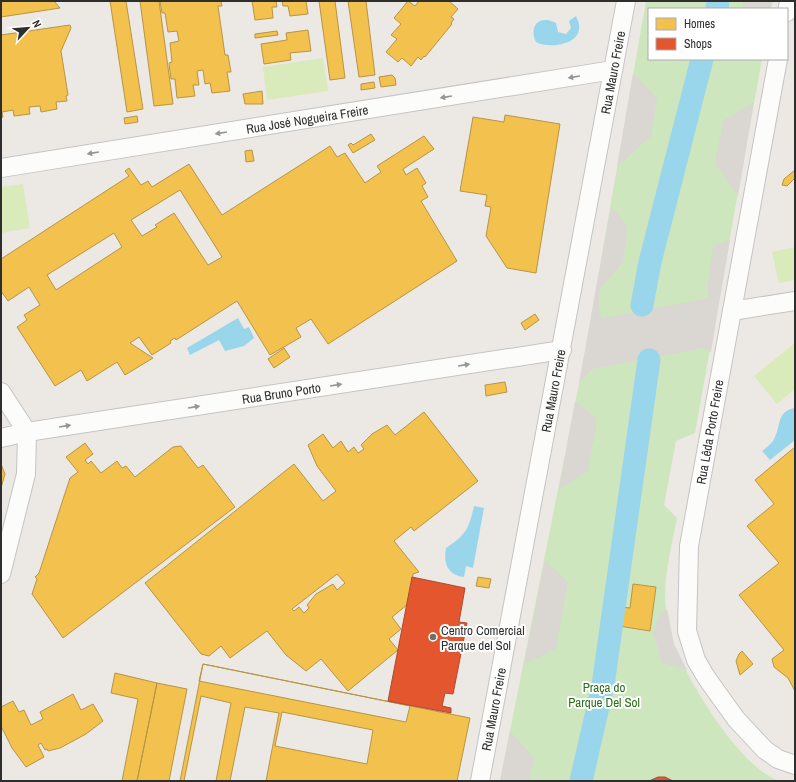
<svg xmlns="http://www.w3.org/2000/svg" width="796" height="782" font-family="'Archivo Narrow',sans-serif">
	<rect width="100%" height="100%" fill="#ece8e4"/>
	<path fill="#cee6be" d="M646,1H773L771,9H649V59H762L695,433L676,441L664,505L677,518C671,551 661,583 667,617C669,626 671,635 674,644C686,678 745,777 783,781H500L582,369Z"/>
	<path fill="#d9eabb" d="M323,58L328,91L267,100L263,67Z
		M23,184L30,228L1,233V187Z
		M795,247V280L779,283L772,252Z
		M795,343V389L777,404L754,376Z"/>
	<path fill="#dad6d2" d="M743,1H772L770,9H743Z
		M633,73L657,98L651,136L617,167Z
		M754,102L738,196L715,164L723,121Z
		M611,206L628,227L623,262L601,288L599,297V315L603,318L709,298L707,290L713,246L730,240L720,298L711,352L703,348L592,369L579,383Z
		M575,401L597,419L588,471L559,489Z
		M545,560L568,582L556,649L524,664Z
		M667,609L674,644L687,670L662,663L653,632L659,616Z
		M510,731L534,758L529,781H500Z"/>
	<path fill="#99d6ec" d="M576,16C577,19 579,22 579,25C582,45 549,49 536,42C531,33 533,19 547,20C549,20 554,22 556,23L558,32L566,34L571,28L569,21Z
		M238,318L244,329L249,327L254,338L244,346L225,351L219,340L190,355L187,348Z
		M795,408V440L770,460L762,451C767,447 773,443 775,437C781,424 777,411 795,408Z
		M474,506L484,508L473,568L466,566L464,577C448,575 443,564 446,548C465,536 469,529 474,506Z"/>
	<path fill="#f2c14e" stroke="#b79544" fill-rule="evenodd" d="M1,1H54L60,8L1,17Z
		M110,1H126L143,109L127,112Z
		M140,1H159L173,104L154,106Z
		M160,1H221L222,6H218L225,55H228L231,72H227L230,91L212,93L210,83L205,84L203,70L197,71L199,85H193L195,96L177,98L175,79H171L169,63L172,62L170,43L179,41L177,31L168,32L165,13H162Z
		M252,1H276L277,7H272L273,18L255,20Z
		M282,1H306L308,14L290,16L288,6H283Z
		M319,1H335L345,78L330,80Z
		M348,1H366L375,75L359,77Z
		M408,1L415,6L419,1H449L458,9L451,17L454,19L451,23L452,24L425,57L424,56L421,60L418,57L411,66L402,58L398,62L386,52L397,39L391,35L401,24L394,18Z
		M70,25L71,28L61,51L68,95L66,96L67,101L56,102L57,109L41,112L40,106L29,107L30,114L14,116L13,110L2,112L3,117L1,118V35Z
		M308,30L311,51L290,53L291,60L264,64L261,44L287,40L286,33Z
		M277,31L278,35L255,38V34Z
		M392,75L395,78L396,85L381,87L379,77Z
		M374,82L375,88L361,90V84Z
		M262,91L263,104H245L243,94Z
		M505,115L560,124L536,273L507,268L486,236L491,207L485,206L487,195L460,191L473,117L504,122Z
		M137,116L138,122L125,124L124,118Z
		M371,134L375,140L353,153L348,145L351,143L353,145Z
		M424,136L434,149L403,169L406,175L417,168L426,183L422,186L428,197L421,201L457,261L328,344L311,319L296,328L301,337L270,355L237,301L176,340L175,338L170,341L171,343L152,355L139,337L130,343L153,358L125,375L117,362L87,381L81,370L55,386L17,327L27,320L24,315L40,305L29,287L8,301L1,291V259L129,176L125,171L129,168L141,185L148,181L152,187L189,164L222,215L330,146L337,157L345,153L365,183L381,172L377,166ZM180,190L222,257L208,265L174,213L155,225L157,227L142,236L131,220ZM114,233L122,247L56,290L47,275Z
		M252,150L254,161L246,162L245,151Z
		M795,170V178L787,186L782,185L784,179Z
		M535,314L539,320L525,330L521,323Z
		M284,348L290,357L274,368L268,359Z
		M505,382L507,392L486,396L485,385Z
		M424,412L478,481L414,531L411,527L394,541L419,572L413,574L407,605L392,617L401,629L389,639L398,650L348,691L321,659L306,671L286,655L267,631L230,658L221,646L209,656L201,654L145,583L294,464L323,501L336,491L317,466L308,445L323,434L333,448L341,441L348,452L354,447L358,453L364,449L361,445L372,434L387,425L395,435ZM337,574L345,583L337,590L333,584L316,594L307,605L309,608L304,613L299,607L294,611L292,609Z
		M85,443L93,454L85,460L88,464L91,461L101,473L117,461L122,468L126,466L135,477L173,447L181,446L198,468L203,465L235,507L63,638L32,594L37,579L35,577L39,573L70,478L78,472L66,457Z
		M795,447V691L788,678L774,667L772,659L784,650L739,595L779,563L747,526L774,504L755,480Z
		M1,464L5,474L1,488Z
		M478,577L491,579L489,588L476,586Z
		M633,584L656,587L650,631L619,626L621,607L630,608Z
		M742,651L753,664L740,675L736,661L739,654Z
		M203,664L470,718L457,781H180Z
		M203,664L410,706L406,722L199,681Z
		M115,673L157,683L137,781H122L138,699L111,693Z
		M157,683L187,689L169,781H137Z
		M73,694L81,710L93,704L103,721L86,734L60,748L48,751L47,749L45,750L41,743L38,745L44,757L26,767L12,748L1,726V707L13,701L19,712L24,710L31,725L43,719L40,712Z
		M201,696L231,703L216,781H184Z
		M245,707L279,713L266,781H230Z
		M282,712L373,730L367,764L275,746Z"/>
	<path fill="#e4572e" stroke="#ad4b2e" d="M412,577L465,588L459,622L467,623L453,694L445,693L442,706L451,708V713L388,701Z
		M658,777H665L673,781H649Z"/>
	<g fill="none" stroke-linecap="round" stroke-linejoin="round">
		<path stroke="#99d6ec" stroke-width="23" d="M717,9L718,1
			M642,305L650,262L702,59
			M581,781L603,685L649,360"/>
		<defs>
			<g id="street">
				<path d="M787,12L789,1"/>
				<path d="M778,59L689,546L687,631L696,660L706,677L736,719L765,750L778,759L795,765"/>
				<path id="s1" d="M1,168L613,70"/>
				<path d="M732,311L795,301"/>
				<path d="M1,392L27,432"/>
				<path id="s2" d="M1,438L27,432L562,350"/>
				<path d="M1,574L26,474L27,432"/>
				<path id="s3" d="M480,781L626,1"/>
			</g>
		</defs>
		<use href="#street" stroke="#c5c4c5" stroke-width="20"/>
		<use href="#street" stroke="#fcfcfb" stroke-width="18"/>
	</g>
	<defs><path id="oneway-solid" d="M-6-.8H1V-3.2L6.5 0L1 3.2V.8H-6Z"/></defs>
	<g fill="#959594">
		<use href="#oneway-solid" transform="translate(574 77) rotate(171)"/>
		<use href="#oneway-solid" transform="translate(446 97) rotate(171)"/>
		<use href="#oneway-solid" transform="translate(221 133) rotate(171)"/>
		<use href="#oneway-solid" transform="translate(93 153) rotate(171)"/>
		<use href="#oneway-solid" transform="translate(464 365) rotate(-9)"/>
		<use href="#oneway-solid" transform="translate(336 385) rotate(-9)"/>
		<use href="#oneway-solid" transform="translate(194 407) rotate(-9)"/>
		<use href="#oneway-solid" transform="translate(65 426) rotate(-9)"/>
	</g>
	<circle fill="#706f6e" stroke="#fff" stroke-width="1.5" cx="433" cy="637" r="4"/>
	<g text-anchor="middle" dominant-baseline="central" stroke-width="4" stroke-linejoin="round" paint-order="stroke">
		<g font-size="13" fill="#2e2e2e" stroke="#fff">
			<text stroke="none"><textPath href="#s3" startOffset="721">Rua Mauro Freire</textPath></text>
			<text stroke="none"><textPath href="#s1" startOffset="310">Rua José Nogueira Freire</textPath></text>
			<text stroke="none"><textPath href="#s3" startOffset="397">Rua Mauro Freire</textPath></text>
			<text stroke="none"><textPath href="#s2" startOffset="284">Rua Bruno Porto</textPath></text>
			<text transform="translate(710 432) rotate(-80)">Rua Lêda Porto Freire</text>
			<text stroke="none"><textPath href="#s3" startOffset="73">Rua Mauro Freire</textPath></text>
		</g>
		<g font-size="13" fill="#2e2e2e" stroke="#fff" text-anchor="start">
			<text x="441" y="630">Centro Comercial<tspan x="441" dy="15">Parque del Sol</tspan></text>
		</g>
		<g font-size="13" fill="#2c6e1b" stroke="#fff">
			<text x="604" y="687">Praça do<tspan x="604" dy="15">Parque Del Sol</tspan></text>
		</g>
	</g>
	<rect width="796" height="782" fill="none" stroke="#2e2e2e" stroke-width="4"/>
	<rect x="648" y="8" width="140" height="52" fill="#ffffff" stroke="#ababab"/>
	<rect x="656" y="18" width="20" height="12" fill="#f2c14e" stroke="#ababab"/>
	<text x="684" y="28" font-size="12" fill="#2e2e2e">Homes</text>
	<rect x="656" y="38" width="20" height="12" fill="#e4572e" stroke="#ababab"/>
	<text x="684" y="48" font-size="12" fill="#2e2e2e">Shops</text>
	<g transform="translate(28 28) rotate(64)" stroke="#ffffff" stroke-width="3" paint-order="stroke">
	<path d="M0-3L7 15L0 10L-7 15Z" fill="#2e2e2e"/>
	<text y="-6" font-size="11" font-weight="bold" text-anchor="middle" fill="#2e2e2e">N</text>
	</g>
</svg>
